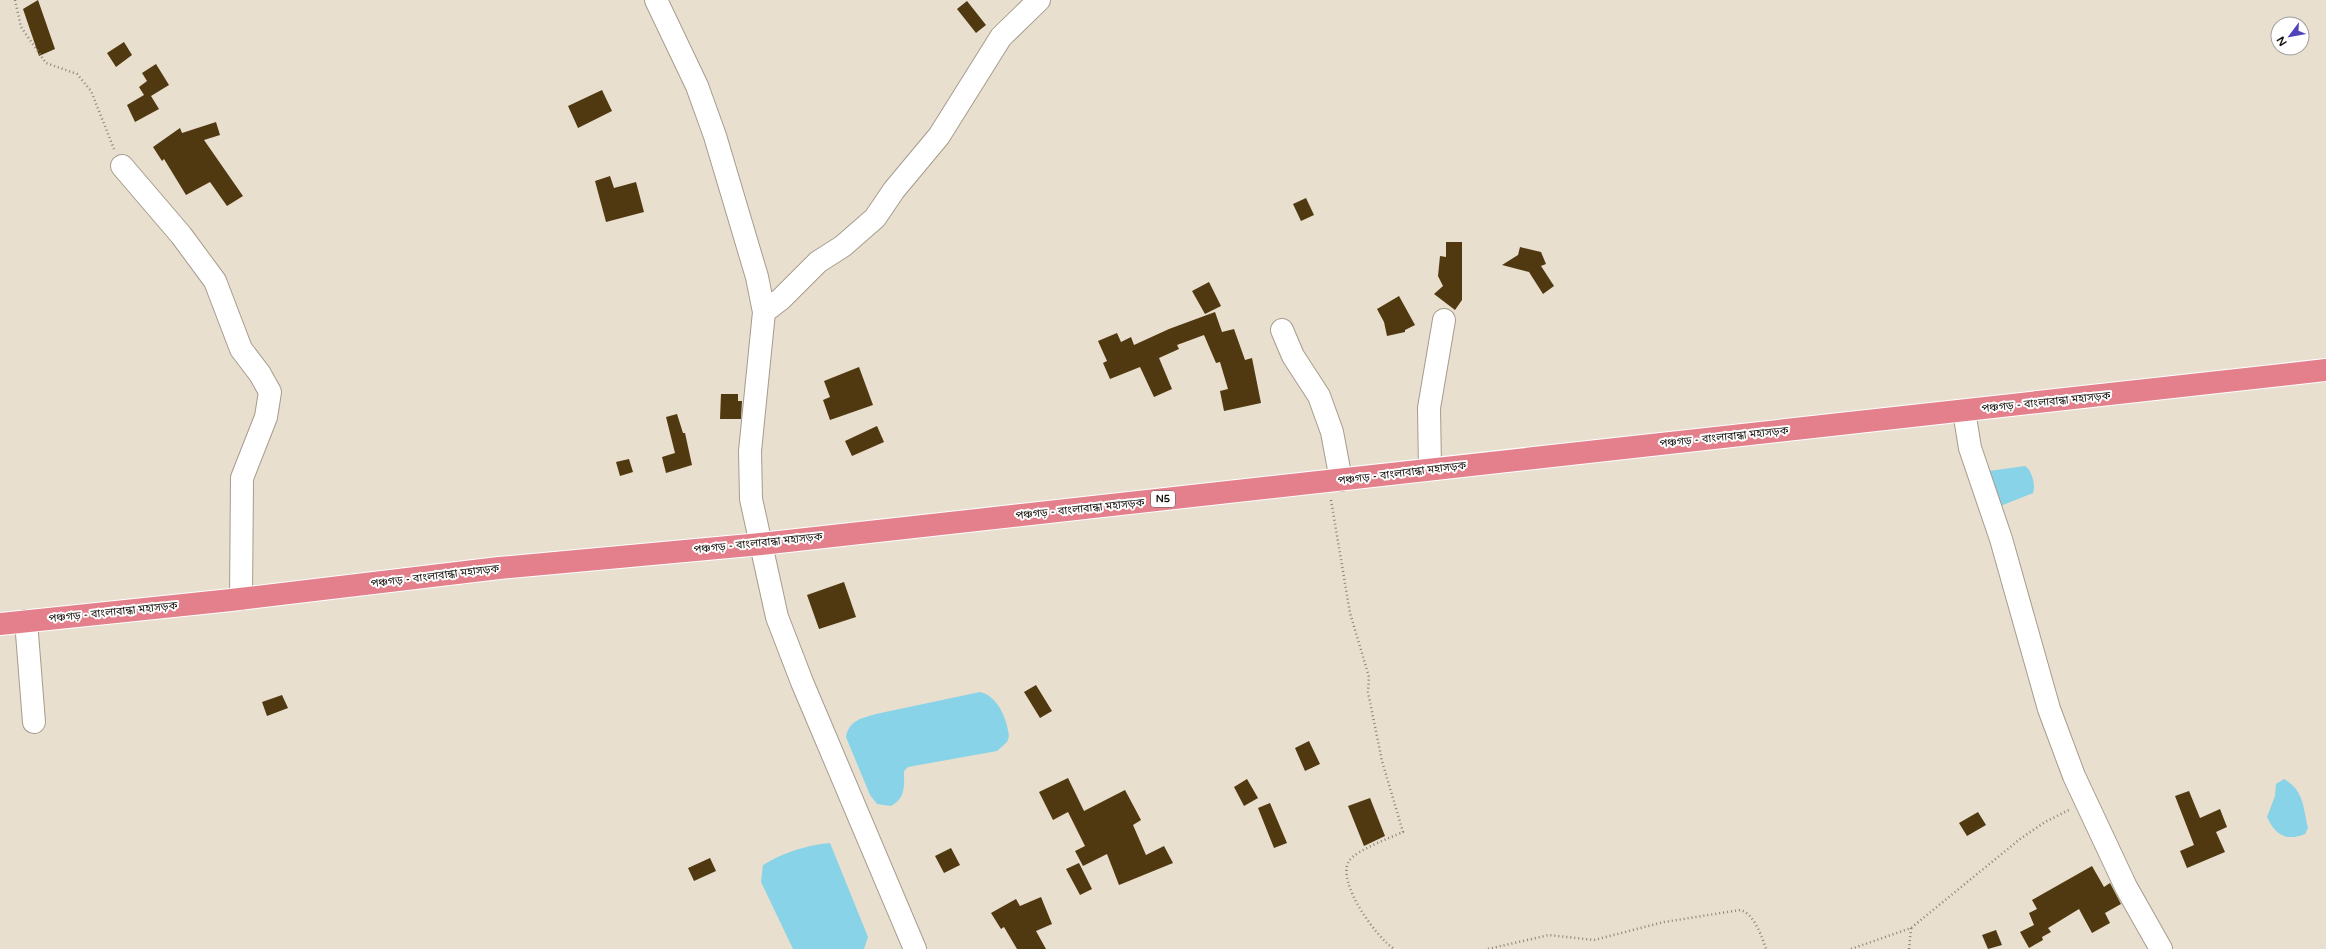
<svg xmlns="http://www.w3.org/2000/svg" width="2326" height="949" font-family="'Varela Round','Noto Sans Bengali',sans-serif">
	<rect width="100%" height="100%" fill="#e8dfce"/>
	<path fill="#88d3e8" d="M2025,466C2032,470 2036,486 2033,493L1998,507L1989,471Z
		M980,692C998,696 1007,719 1009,736L1007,742L997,751L908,767L904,771C904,786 906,798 891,806L877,804L870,795L846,737C849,720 862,718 876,714Z
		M2284,779C2304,790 2303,807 2308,828L2305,834C2285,842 2275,834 2267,817L2275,796L2276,784Z
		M830,843L868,937L864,949H793L761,882L763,865C782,853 807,845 830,843Z"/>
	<path fill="#503910" d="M38,0L55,49L39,56L23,9Z
		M967,1L986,25L976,33L957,9Z
		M124,42L132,55L116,67L107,53Z
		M156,64L169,85L151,96L159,109L135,122L127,105L144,95L139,87L147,81L142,73Z
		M602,90L612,111L578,128L568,106Z
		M216,122L220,135L204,140L243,196L227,206L210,182L186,195L164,159L162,161L153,147L180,128L182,133Z
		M610,176L614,188L636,182L644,212L606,222L595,181Z
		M1306,198L1314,215L1301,221L1293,204Z
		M1446,242H1462V300L1455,310L1434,294L1443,286L1438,276L1440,256L1446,257Z
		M1520,247L1541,252L1546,264L1541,266L1554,286L1543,294L1529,272L1502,265L1518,255Z
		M1209,282L1221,306L1205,314L1192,291Z
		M1399,296L1415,325L1405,330V332L1387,336L1384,322L1377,309Z
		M1215,312L1222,332L1234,329L1245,360L1252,358L1261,403L1224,411L1220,391L1228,389L1220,362L1216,363L1204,335L1177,345L1179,349L1159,358L1172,389L1154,397L1140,367L1110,379L1103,363L1107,361L1098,341L1117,333L1121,342L1131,337L1134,345L1169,329Z
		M859,367L873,405L830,420L823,400L830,397L824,381Z
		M721,394H738V401H742L741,419H720Z
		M677,414L683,433H685L692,465L666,473L662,457L675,453L666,417Z
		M877,426L884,442L852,456L845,441Z
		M629,459L633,472L620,476L616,462Z
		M844,582L856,617L819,629L807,595Z
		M1036,685L1052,711L1040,718L1024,692Z
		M282,695L288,708L267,716L262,702Z
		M1309,741L1320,764L1305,771L1295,748Z
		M1068,778L1084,811L1125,790L1141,820L1133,825L1146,855L1164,846L1173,863L1119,885L1107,854L1083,866L1075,851L1085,846L1068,812L1053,820L1039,792Z
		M1247,779L1258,798L1244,806L1234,787Z
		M2189,791L2200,818L2220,809L2227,827L2216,832L2225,852L2187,868L2180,851L2194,845L2175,796Z
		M1370,798L1385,836L1364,846L1348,806Z
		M1270,803L1287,843L1274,848L1258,808Z
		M1978,812L1986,825L1967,836L1959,823Z
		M951,848L960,865L944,873L935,856Z
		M710,858L716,871L694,881L688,868Z
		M1079,863L1092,889L1080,895L1066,869Z
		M2092,866L2104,887L2110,883L2121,904L2105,913L2110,923L2092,933L2079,909L2048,928L2051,932L2042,937L2043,940L2029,948L2020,932L2034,925L2029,913L2037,909L2032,900Z
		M1041,897L1052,924L1036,931L1046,949H1017L1004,927L1001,929L991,913L1016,899L1020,906Z
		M1996,930L2002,945L1988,949L1982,935Z"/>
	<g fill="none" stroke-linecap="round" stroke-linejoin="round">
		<defs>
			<path id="minor" d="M656,0L697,86L715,136L757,277L764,312L750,451L751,499L777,617L802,682L915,949
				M122,166L181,235L215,281L241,349L260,374L270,392L266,417L242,478L241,599
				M764,312L781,299L818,262L843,246L875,218L894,190L939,136L1001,37L1039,0
				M1282,330L1293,356L1319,396L1332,432L1341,480
				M1964,411L1970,448L2001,539L2049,709L2074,776L2126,887L2161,949
				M1430,469L1429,408L1444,320
				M26,621L34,722"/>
			<path id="highway" d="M0,624L231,600L499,568L761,544L2326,370"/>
		</defs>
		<use href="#minor" stroke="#a59c8d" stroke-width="24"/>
		<use href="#highway" stroke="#fff" stroke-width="24"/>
		<path stroke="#8a8377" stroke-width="2.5" stroke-dasharray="1 3" stroke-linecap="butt" d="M15,0L21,27L46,63L77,74L91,91L114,149
			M1331,500L1350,613L1369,677L1368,692L1382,761L1403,832C1390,838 1356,850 1349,861C1336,882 1376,937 1394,949
			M1488,949L1549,935L1594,940L1664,922L1740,910C1754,913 1762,937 1766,949
			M1851,949L1911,928L2020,839L2045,822L2069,810
			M1909,949L1911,928"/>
		<use href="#minor" stroke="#fff" stroke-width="22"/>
		<use href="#highway" stroke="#e3808b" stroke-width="22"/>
	</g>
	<g text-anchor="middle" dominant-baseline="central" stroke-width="4" stroke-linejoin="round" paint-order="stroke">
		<rect fill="#fff" stroke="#5c5956" stroke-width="1" x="1151" y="491" width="24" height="16" rx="3"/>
		<g font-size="10" font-weight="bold" fill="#16120d">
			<text x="1163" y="499">N5</text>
		</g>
		<g font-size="11" fill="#16120d" stroke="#fff">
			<text transform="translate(2046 402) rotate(-6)">পঞ্চগড় - বাংলাবান্ধা মহাসড়ক</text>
			<text transform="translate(1724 437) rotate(-6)">পঞ্চগড় - বাংলাবান্ধা মহাসড়ক</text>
			<text transform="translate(1402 473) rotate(-7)">পঞ্চগড় - বাংলাবান্ধা মহাসড়ক</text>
			<text transform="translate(1080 509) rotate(-6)">পঞ্চগড় - বাংলাবান্ধা মহাসড়ক</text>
			<text transform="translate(758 543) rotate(-6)">পঞ্চগড় - বাংলাবান্ধা মহাসড়ক</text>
			<text transform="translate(435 576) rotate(-7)">পঞ্চগড় - বাংলাবান্ধা মহাসড়ক</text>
			<text transform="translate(113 612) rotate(-6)">পঞ্চগড় - বাংলাবান্ধা মহাসড়ক</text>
		</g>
	</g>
	<g transform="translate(2290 36) rotate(238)"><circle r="19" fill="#ffffff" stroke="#a2a09e"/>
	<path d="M0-3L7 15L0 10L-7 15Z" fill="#5243ba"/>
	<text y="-6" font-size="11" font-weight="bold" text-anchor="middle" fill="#16120d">N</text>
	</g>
</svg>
